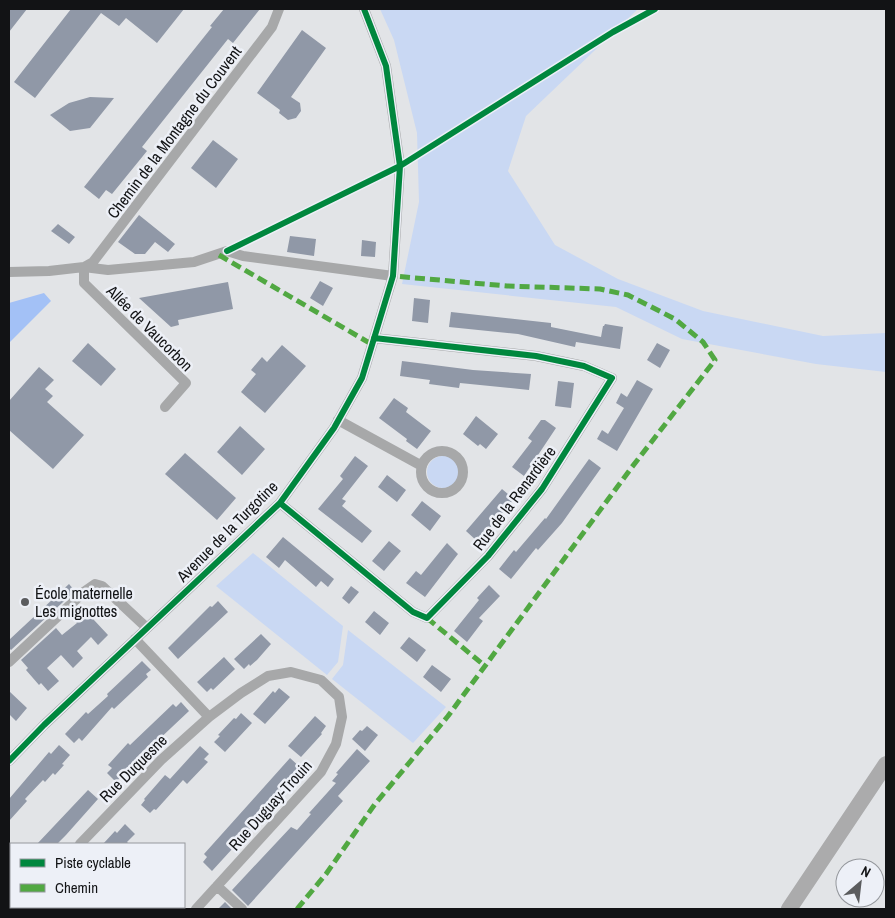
<svg xmlns="http://www.w3.org/2000/svg" width="895" height="918" font-family="'Archivo Narrow',sans-serif">
	<rect width="100%" height="100%" fill="#e2e4e7"/>
	<path fill="#c9d8f3" d="M380,9H638L526,116L508,171L555,245L618,279L703,311L823,336L886,333V372L816,364L682,339L616,307L402,284L419,202L417,133L394,40Z
		M427 472a16 16 0 1 1 32 0a16 16 0 1 1-32 0Z
		M253,553L343,626L338,662L327,675L216,586Z
		M348,630L446,707L413,743L332,679L343,665Z"/>
	<path fill="#a3c1f6" d="M44,293L51,301L9,343V303Z"/>
	<path fill="#9098a7" d="M9,9H27L9,32Z
		M71,9H184L157,43L126,18L119,26L101,13L35,98L14,82Z
		M224,9H260L233,43L228,39L142,147L147,151L112,194L106,190L99,199L84,187L212,27L210,26Z
		M302,30L326,48L291,97L300,103L301,111L296,118L288,120L279,113L280,110L257,93Z
		M90,97L114,98L90,128L70,131L50,115L69,103Z
		M213,140L238,159L216,188L191,168Z
		M139,215L175,244L168,252L155,242L145,254H135L118,242Z
		M58,224L75,237L69,244L51,231Z
		M290,236L316,239L314,256L287,252Z
		M362,240L376,242L375,257L361,256Z
		M320,281L333,288L323,306L310,298Z
		M228,282L233,309L178,320L179,325L171,327L139,298Z
		M414,298L430,300L428,323L412,321Z
		M451,312L551,323V327L601,337L603,326H604L605,324L623,327L620,349L576,342L575,347L518,334L449,327Z
		M88,343L116,369L101,386L72,361Z
		M657,343L670,350L660,368L647,360Z
		M282,345L306,366L265,413L241,392L256,374L251,370L262,357L267,362Z
		M402,361L473,370L531,374L529,390L460,383L459,388L429,384L430,380L400,376Z
		M39,367L54,380L45,389L53,396L47,402L84,435L53,469L9,430V401Z
		M637,380L653,389L617,451L597,439L602,430L608,434L624,408L616,403L621,393L627,397Z
		M558,381L574,383L571,408L555,406Z
		M394,398L408,408L406,412L431,431L417,449L406,441L407,439L379,418Z
		M476,416L498,434L486,449L480,444L478,446L463,434Z
		M541,420H545L556,428L524,476L512,467L532,441L528,438Z
		M240,426L265,449L242,475L217,452Z
		M185,453L236,498L217,520L165,474Z
		M355,456L368,466L342,499L346,501L342,506L372,531L362,543L318,509L343,479L340,476Z
		M589,459L601,468L562,523L538,550L536,548L511,579L499,569L514,550L516,552L545,518L546,519Z
		M387,475L406,490L397,502L378,487Z
		M502,489L514,499L478,542L466,531Z
		M422,501L441,516L430,531L411,515Z
		M283,537L334,579L328,587L321,581L316,587L285,560L279,568L266,557Z
		M389,541L401,551L384,571L372,561Z
		M447,543L458,554L425,597L406,583L416,571L421,575Z
		M69,584L75,591L11,650L9,648V640Z
		M489,585L500,596L479,618L483,621L467,642L454,631L479,600L477,598Z
		M351,586L359,592L349,604L342,598Z
		M218,601L228,612L178,659L168,648L210,606L212,607Z
		M80,605L108,635L98,645L91,637L77,651L83,658L73,668L61,655L47,668L59,681L48,691L41,683L39,685L26,670L28,668L21,660L56,628L62,635L77,623L70,615Z
		M374,611L389,623L380,635L365,622Z
		M261,634L271,644L257,660L250,666L249,664L244,669L234,659Z
		M409,637L426,650L417,662L400,648Z
		M224,657L235,669L213,690L211,688L207,692L197,682Z
		M142,661L151,670L146,674L148,677L114,709L112,707L82,741L79,738L74,743L65,734L86,712L88,714L108,696L107,694Z
		M432,665L451,679L441,692L423,677Z
		M279,688L290,697L265,724L253,714L273,691L275,693Z
		M9,691L27,708L16,721L9,714Z
		M181,702L189,711L154,744L152,742L136,758L137,759L116,782L107,773L112,768L108,765L128,743L130,745L173,704L176,707Z
		M241,713L252,723L225,752L214,742L220,736L218,735L234,718L236,719Z
		M315,716L326,726L321,733L322,734L301,757L288,746Z
		M367,726L378,735L365,751L352,739L360,730L362,731Z
		M59,745L70,755L62,764L64,765L55,775L53,773L45,782L43,780L25,799L27,801L9,821V799L49,752L51,754Z
		M200,746L209,754L204,759L208,762L187,784L183,780L156,810L154,809L150,813L141,805L145,800L144,799L165,775L170,779Z
		M357,749L370,761L338,796L343,801L248,906L232,890L291,827L297,830L311,814L309,813L336,783L332,781L338,774L336,773Z
		M290,758L301,768L296,775L297,776L281,794L279,792L265,807L268,810L247,832L245,830L231,846L233,848L212,871L203,862L207,857L204,854Z
		M88,790L98,799L66,835L57,844H37Z
		M125,824L135,834L127,842L129,844H103L115,831L117,833Z
		M225,902L232,909H218Z"/>
	<g fill="none" stroke-linecap="round" stroke-linejoin="round">
		<path stroke="#a7a8a9" stroke-width="10" d="M84,267L93,262L272,27L279,9
			M84,267V283L186,383L165,407
			M9,272L49,271L84,267L108,270L194,262L227,251L243,256L393,276
			M338,420L422,466
			M421 472a21 21 0 1 1 42 0a21 21 0 1 1-42 0Z
			M280,503L413,612L427,618L488,556L542,489L612,378L584,366L536,356L374,338
			M135,639L209,717
			M9,662L85,591L95,584L102,586L147,628
			M9,761L44,725L280,503L334,428L362,378L393,276L400,166L386,66L364,9
			M80,844L161,760L209,717L241,693L268,676L291,672L321,680L339,697L342,717L336,744L321,772L196,909
			M9,882L11,884
			M217,886L242,909
			M35,907L38,909
			M21,909L23,907"/>
		<path stroke="#ababac" stroke-width="16" d="M789,909L886,764"/>
		<path stroke="#51a842" stroke-width="5" stroke-dasharray="10 5" stroke-linecap="butt" d="M219,255L373,345
			M427,618L485,666
			M297,909L326,874L375,804L448,716L632,467L715,360L703,342L675,319L628,295L600,289L507,286L393,276"/>
		<defs>
			<path id="cycleway" d="M227,251L400,166L613,32L655,9
				M280,503L413,612L427,618L488,556L542,489L612,378L584,366L536,356L374,338
				M9,761L44,725L280,503L334,428L362,378L393,276L400,166L386,66L364,9"/>
		</defs>
		<use href="#cycleway" stroke="#edf0f7" stroke-width="9"/>
		<use href="#cycleway" stroke="#00873e" stroke-width="6"/>
	</g>
	<circle fill="#5b5c5e" stroke="#edf0f7" stroke-width="2" cx="25" cy="602" r="5"/>
	<g text-anchor="middle" dominant-baseline="central" stroke-width="5" stroke-linejoin="round" paint-order="stroke">
		<g font-size="16" fill="#121315" stroke="#edf0f7">
			<text transform="translate(174 132) rotate(-53)">Chemin de la Montagne du Couvent</text>
			<text transform="translate(150 328) rotate(45)">Allée de Vaucorbon</text>
			<text transform="translate(514 498) rotate(-53)">Rue de la Renardière</text>
			<text transform="translate(227 531) rotate(-45)">Avenue de la Turgotine</text>
			<text transform="translate(133 768) rotate(-45)">Rue Duquesne</text>
			<text transform="translate(270 805) rotate(-48)">Rue Duguay-Trouin</text>
		</g>
		<g font-size="16" fill="#121315" stroke="#edf0f7" text-anchor="start">
			<text x="35" y="593">École maternelle<tspan x="35" dy="18">Les mignottes</tspan></text>
		</g>
	</g>
	<rect width="895" height="918" fill="none" stroke="#121315" stroke-width="20"/>
	<rect x="10" y="843" width="175" height="65" fill="#edf0f7" stroke="#95989d"/>
	<rect x="20" y="859" width="25" height="8" fill="#00873e" stroke="#95989d"/>
	<text x="55" y="868" font-size="15" fill="#121315">Piste cyclable</text>
	<rect x="20" y="884" width="25" height="8" fill="#51a842" stroke="#95989d"/>
	<text x="55" y="893" font-size="15" fill="#121315">Chemin</text>
	<g transform="translate(860 883) rotate(28)"><circle r="24" fill="#edf0f7" stroke="#95989d"/>
	<path d="M0-4L9 19L0 12L-9 19Z" fill="#5b5c5e"/>
	<text y="-8" font-size="14" font-weight="bold" text-anchor="middle" fill="#121315">N</text>
	</g>
</svg>
